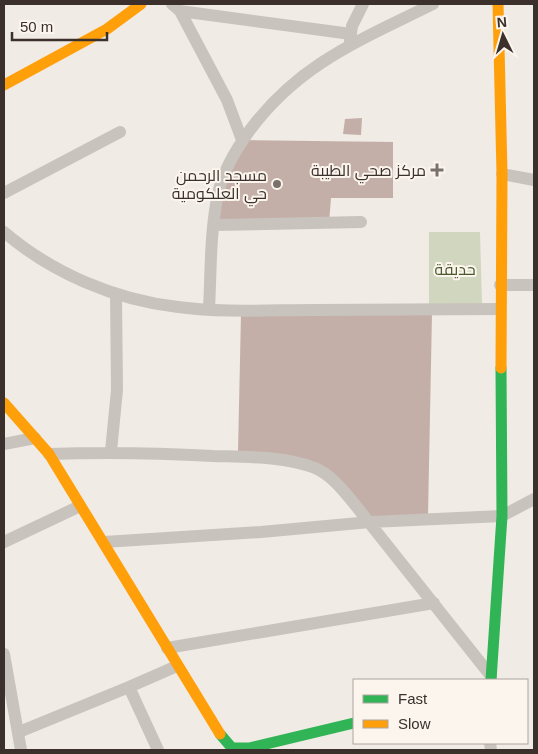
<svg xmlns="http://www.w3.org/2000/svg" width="538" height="754" font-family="Arial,Cairo,sans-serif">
	<rect width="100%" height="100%" fill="#f0ebe5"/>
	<path fill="#d1d6bf" d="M429,232H480L482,305H429Z"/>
	<path fill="#c3afa7" d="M362,118L361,135L343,134L345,119Z
		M242,140L393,142V198H331L329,223L214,225L218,194Z
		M241,314H432L428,516L370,519L338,479L238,452Z"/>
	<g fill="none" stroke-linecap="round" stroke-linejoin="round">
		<path stroke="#c9c3be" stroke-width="12" d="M172,4L180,11L227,100L242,140
			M180,11L351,34
			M350,41L352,26L363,4
			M502,174L534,180
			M4,193L120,132
			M214,225L361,222
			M4,232C52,273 115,300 178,307C223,313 270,310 314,310C376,310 438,309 500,309
			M500,285H534
			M209,309C211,271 210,231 218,194C223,171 236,149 250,130C300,63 361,40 433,4
			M4,444L35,438
			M111,451L117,390L116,295
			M49,454C104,452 158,453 213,456C246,457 283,456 315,468C331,475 342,489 352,501L491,676
			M4,542L80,506
			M104,542L261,532L370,522L502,516L534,499
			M167,648L434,603
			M4,654L21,750
			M129,687L177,666
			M19,732L129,687L158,750
			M490,743L491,750"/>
		<path stroke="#30b455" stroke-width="11" d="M491,680L502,516L501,368
			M220,734L232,748H249L354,723"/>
		<path stroke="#ff9f0a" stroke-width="11" d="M498,4L502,174L501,368
			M4,85L107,29L141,4
			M4,403L49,454L220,734"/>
	</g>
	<g fill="#7a716c" stroke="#fbf5ee" stroke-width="2">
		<path d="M434.5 162.5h5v5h5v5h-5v5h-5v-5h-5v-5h5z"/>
		<circle cx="277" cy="184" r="5"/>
	</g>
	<g text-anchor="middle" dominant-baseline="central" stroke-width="4" stroke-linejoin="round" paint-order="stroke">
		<g font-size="16" fill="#3b302b" stroke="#fbf5ee" text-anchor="end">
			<text x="426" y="170">مركز صحي الطيبة</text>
			<text x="267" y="175">مسجد الرحمن<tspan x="267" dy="18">حي العلكومية</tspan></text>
		</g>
		<g font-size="16" fill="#4a5a2e" stroke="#fbf5ee">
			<text x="455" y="269">حديقة</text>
		</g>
	</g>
	<rect width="538" height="754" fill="none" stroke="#3b302b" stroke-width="10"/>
	<rect x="353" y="679" width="175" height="65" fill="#fbf5ee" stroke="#aea6a0"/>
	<rect x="363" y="695" width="25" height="8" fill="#30b455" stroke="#aea6a0"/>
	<text x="398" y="704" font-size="15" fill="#3b302b">Fast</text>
	<rect x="363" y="720" width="25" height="8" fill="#ff9f0a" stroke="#aea6a0"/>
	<text x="398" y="729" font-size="15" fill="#3b302b">Slow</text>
	<g transform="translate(503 35) rotate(355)" stroke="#fbf5ee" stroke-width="4" paint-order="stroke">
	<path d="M0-4L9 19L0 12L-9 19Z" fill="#3b302b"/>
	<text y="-8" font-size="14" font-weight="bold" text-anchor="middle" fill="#3b302b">N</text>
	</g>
	<path d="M12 32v8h95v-8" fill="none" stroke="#3b302b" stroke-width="2.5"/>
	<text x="20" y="32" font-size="15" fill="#3b302b" stroke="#fbf5ee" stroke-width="4" paint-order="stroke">50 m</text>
</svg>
